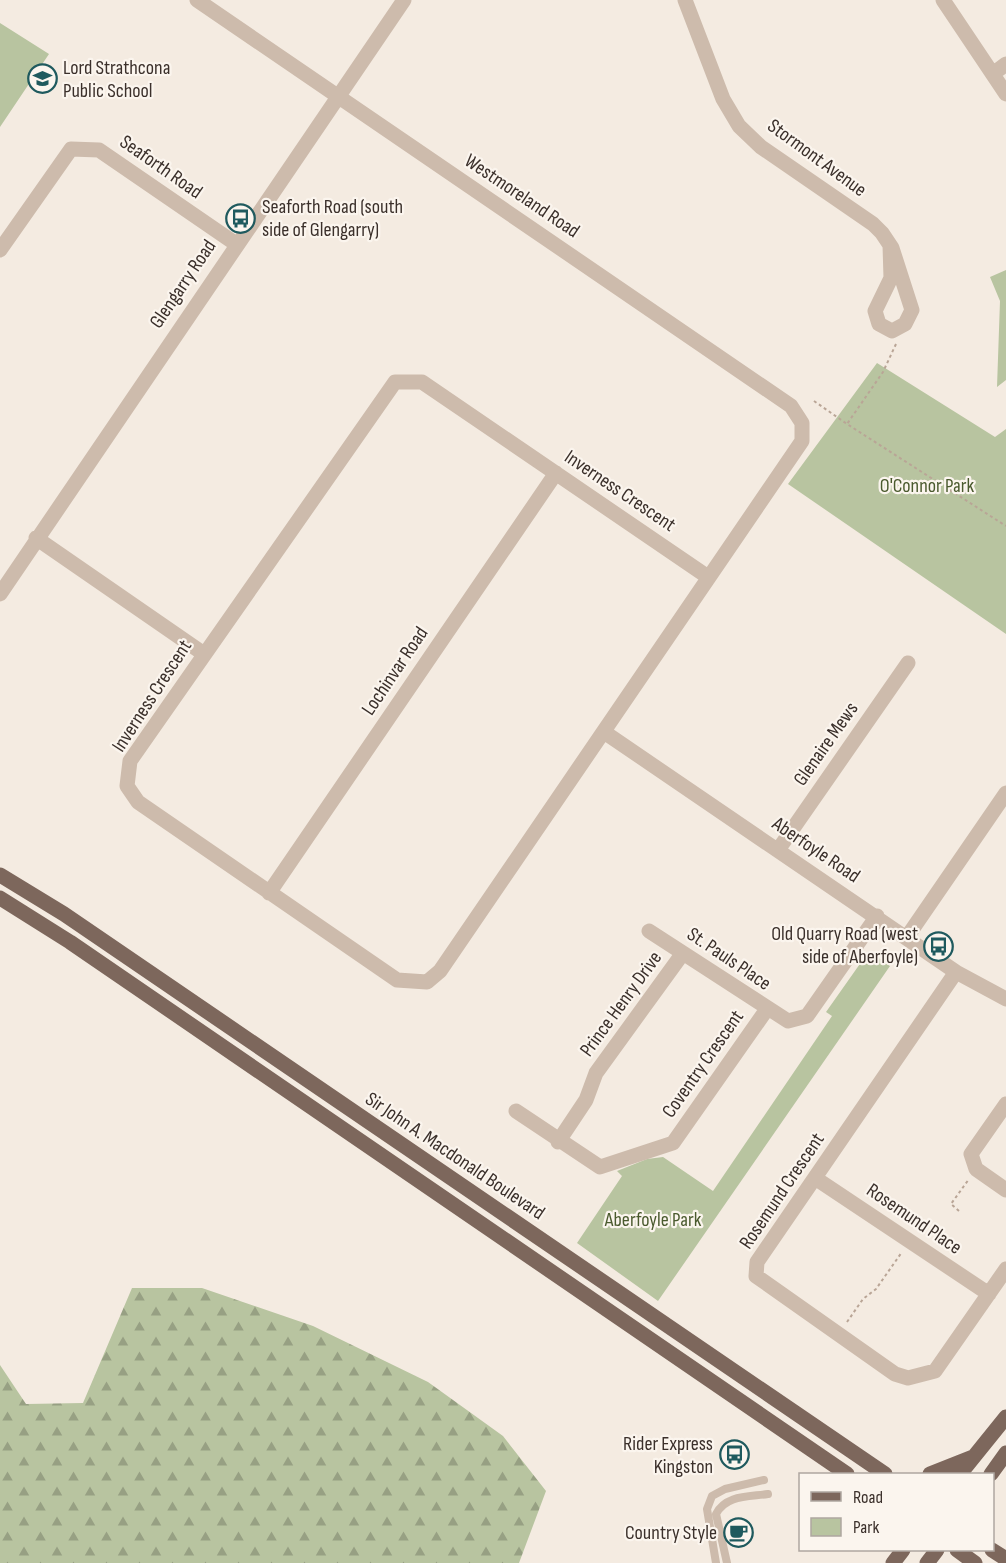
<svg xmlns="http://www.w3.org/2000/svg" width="1006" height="1563" font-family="'Sofia Sans Condensed',sans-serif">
	<defs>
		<pattern id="forest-firs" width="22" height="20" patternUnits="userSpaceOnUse" patternTransform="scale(1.5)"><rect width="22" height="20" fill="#b8c4a0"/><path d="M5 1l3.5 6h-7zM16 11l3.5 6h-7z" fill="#97a083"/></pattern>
	</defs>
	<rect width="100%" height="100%" fill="#f4ebe1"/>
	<path fill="#b8c4a0" d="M0,23L49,54L0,127Z
		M1006,270V380L997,387L1000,301L990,277Z
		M877,363L995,437L1006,429V634L788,484Z
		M869,951L890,966L658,1301L577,1243L622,1176L617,1171L647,1159L663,1157L713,1191L832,1016L826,1012Z"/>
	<path fill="url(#forest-firs)" d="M132,1288H202L313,1326L428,1382L503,1436L546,1491L519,1563H0V1365L26,1404L83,1403Z"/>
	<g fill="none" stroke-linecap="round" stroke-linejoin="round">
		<path stroke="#b9a596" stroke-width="2" stroke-dasharray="3 3" stroke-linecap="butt" d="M896,344L883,372L847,424L1006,526
			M814,401L847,424
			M959,1211L951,1204L969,1179
			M847,1322L863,1299L876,1289L902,1252"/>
		<path stroke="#cdbbac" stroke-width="8" d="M716,1563L707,1509L712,1496L725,1489L764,1480
			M727,1563L716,1514C726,1495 748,1497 768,1494"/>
		<path stroke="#cdbbac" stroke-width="15" d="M197,0L791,406L802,423V441L440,971L427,982L397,980L138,802L127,786L130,761L395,382H422L708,577
			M685,0L723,99L739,126L761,147L873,224L882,233L892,248L912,310L905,324L892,331L879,324L875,311L891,278L890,245
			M943,0L1006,94
			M994,73L1006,64
			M0,250L71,149L99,150L236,244
			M36,538L204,654
			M0,594L404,0
			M604,732L956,972L1006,999
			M778,850L908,663
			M269,893L556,473
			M649,931L788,1021L807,1016L877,916
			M907,937L1006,793
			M956,972L757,1262L756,1276L895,1374L908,1378L935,1371L1006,1269
			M1006,1104L971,1154L976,1169L1006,1190
			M516,1111L600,1167L673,1143L767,1009
			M558,1142L586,1100L596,1073L683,953
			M815,1178L989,1294"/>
		<path stroke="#7d675c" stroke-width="15" d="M0,875L64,914L885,1474
			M0,898L70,942L847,1474
			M930,1474L973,1457
			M960,1474L1006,1417
			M991,1474L1006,1453
			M957,1550L975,1563
			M992,1550L1006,1559
			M893,1563L903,1550
			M927,1563L937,1550"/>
	</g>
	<defs>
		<symbol id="school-ring" viewBox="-11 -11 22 22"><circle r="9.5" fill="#fbf5ee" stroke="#1f5a5e" stroke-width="1.5"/><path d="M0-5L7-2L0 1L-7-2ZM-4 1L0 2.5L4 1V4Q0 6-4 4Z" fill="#1f5a5e"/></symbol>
		<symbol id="bus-ring" viewBox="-11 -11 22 22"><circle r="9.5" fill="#fbf5ee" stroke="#1f5a5e" stroke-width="1.5"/><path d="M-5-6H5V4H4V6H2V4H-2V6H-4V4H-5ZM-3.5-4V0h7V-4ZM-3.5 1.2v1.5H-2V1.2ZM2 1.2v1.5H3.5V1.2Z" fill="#1f5a5e"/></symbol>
		<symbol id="cafe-ring" viewBox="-11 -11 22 22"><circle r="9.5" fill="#fbf5ee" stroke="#1f5a5e" stroke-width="1.5"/><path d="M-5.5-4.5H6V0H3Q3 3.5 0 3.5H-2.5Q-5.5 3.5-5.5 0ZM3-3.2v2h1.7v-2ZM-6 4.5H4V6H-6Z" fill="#1f5a5e"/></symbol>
	</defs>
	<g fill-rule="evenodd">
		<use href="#school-ring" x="26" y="62" width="33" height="33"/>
		<use href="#bus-ring" x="224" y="202" width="33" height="33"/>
		<use href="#bus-ring" x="922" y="930" width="33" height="33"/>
		<use href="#bus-ring" x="718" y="1438" width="33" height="33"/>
		<use href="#cafe-ring" x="722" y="1516" width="33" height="33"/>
	</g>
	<g text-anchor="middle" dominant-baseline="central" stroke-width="4.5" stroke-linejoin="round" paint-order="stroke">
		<g font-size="20" fill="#3b302b" stroke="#fbf5ee" text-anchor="end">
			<text x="63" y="68" text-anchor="start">Lord Strathcona<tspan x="63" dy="23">Public School</tspan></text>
			<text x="262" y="207" text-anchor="start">Seaforth Road (south<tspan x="262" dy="23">side of Glengarry)</tspan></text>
			<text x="918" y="934">Old Quarry Road (west<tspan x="918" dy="23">side of Aberfoyle)</tspan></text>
			<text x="713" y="1444">Rider Express<tspan x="713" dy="23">Kingston</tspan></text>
			<text x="717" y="1533">Country Style</text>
		</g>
		<g font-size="20" fill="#3b302b" stroke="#fbf5ee">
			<text transform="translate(817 158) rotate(36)">Stormont Avenue</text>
			<text transform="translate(161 167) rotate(35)">Seaforth Road</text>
			<text transform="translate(522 196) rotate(34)">Westmoreland Road</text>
			<text transform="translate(183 284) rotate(-56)">Glengarry Road</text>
			<text transform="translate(620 491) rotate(34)">Inverness Crescent</text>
			<text transform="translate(395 671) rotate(-56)">Lochinvar Road</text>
			<text transform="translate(152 696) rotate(-57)">Inverness Crescent</text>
			<text transform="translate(826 744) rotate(-55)">Glenaire Mews</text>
			<text transform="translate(816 850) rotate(34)">Aberfoyle Road</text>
			<text transform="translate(729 959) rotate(34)">St. Pauls Place</text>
			<text transform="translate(621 1004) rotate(-54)">Prince Henry Drive</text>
			<text transform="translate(703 1064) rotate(-55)">Coventry Crescent</text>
			<text transform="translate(455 1156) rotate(34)">Sir John A. Macdonald Boulevard</text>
			<text transform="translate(782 1191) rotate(-56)">Rosemund Crescent</text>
			<text transform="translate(914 1219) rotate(34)">Rosemund Place</text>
		</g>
		<g font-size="20" fill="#4a5a2e" stroke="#fbf5ee">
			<text x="927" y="486">O'Connor Park</text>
			<text x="653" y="1220">Aberfoyle Park</text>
		</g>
	</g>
	<rect x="799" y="1473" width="195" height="78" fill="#fbf5ee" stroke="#aea6a0" stroke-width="1.5"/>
	<rect x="811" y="1492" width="30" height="9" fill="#7d675c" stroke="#aea6a0" stroke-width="1.5"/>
	<text x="853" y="1503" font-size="18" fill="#3b302b">Road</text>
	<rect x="811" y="1518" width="30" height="18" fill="#b8c4a0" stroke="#aea6a0" stroke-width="1.5"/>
	<text x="853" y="1533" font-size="18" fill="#3b302b">Park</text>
</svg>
